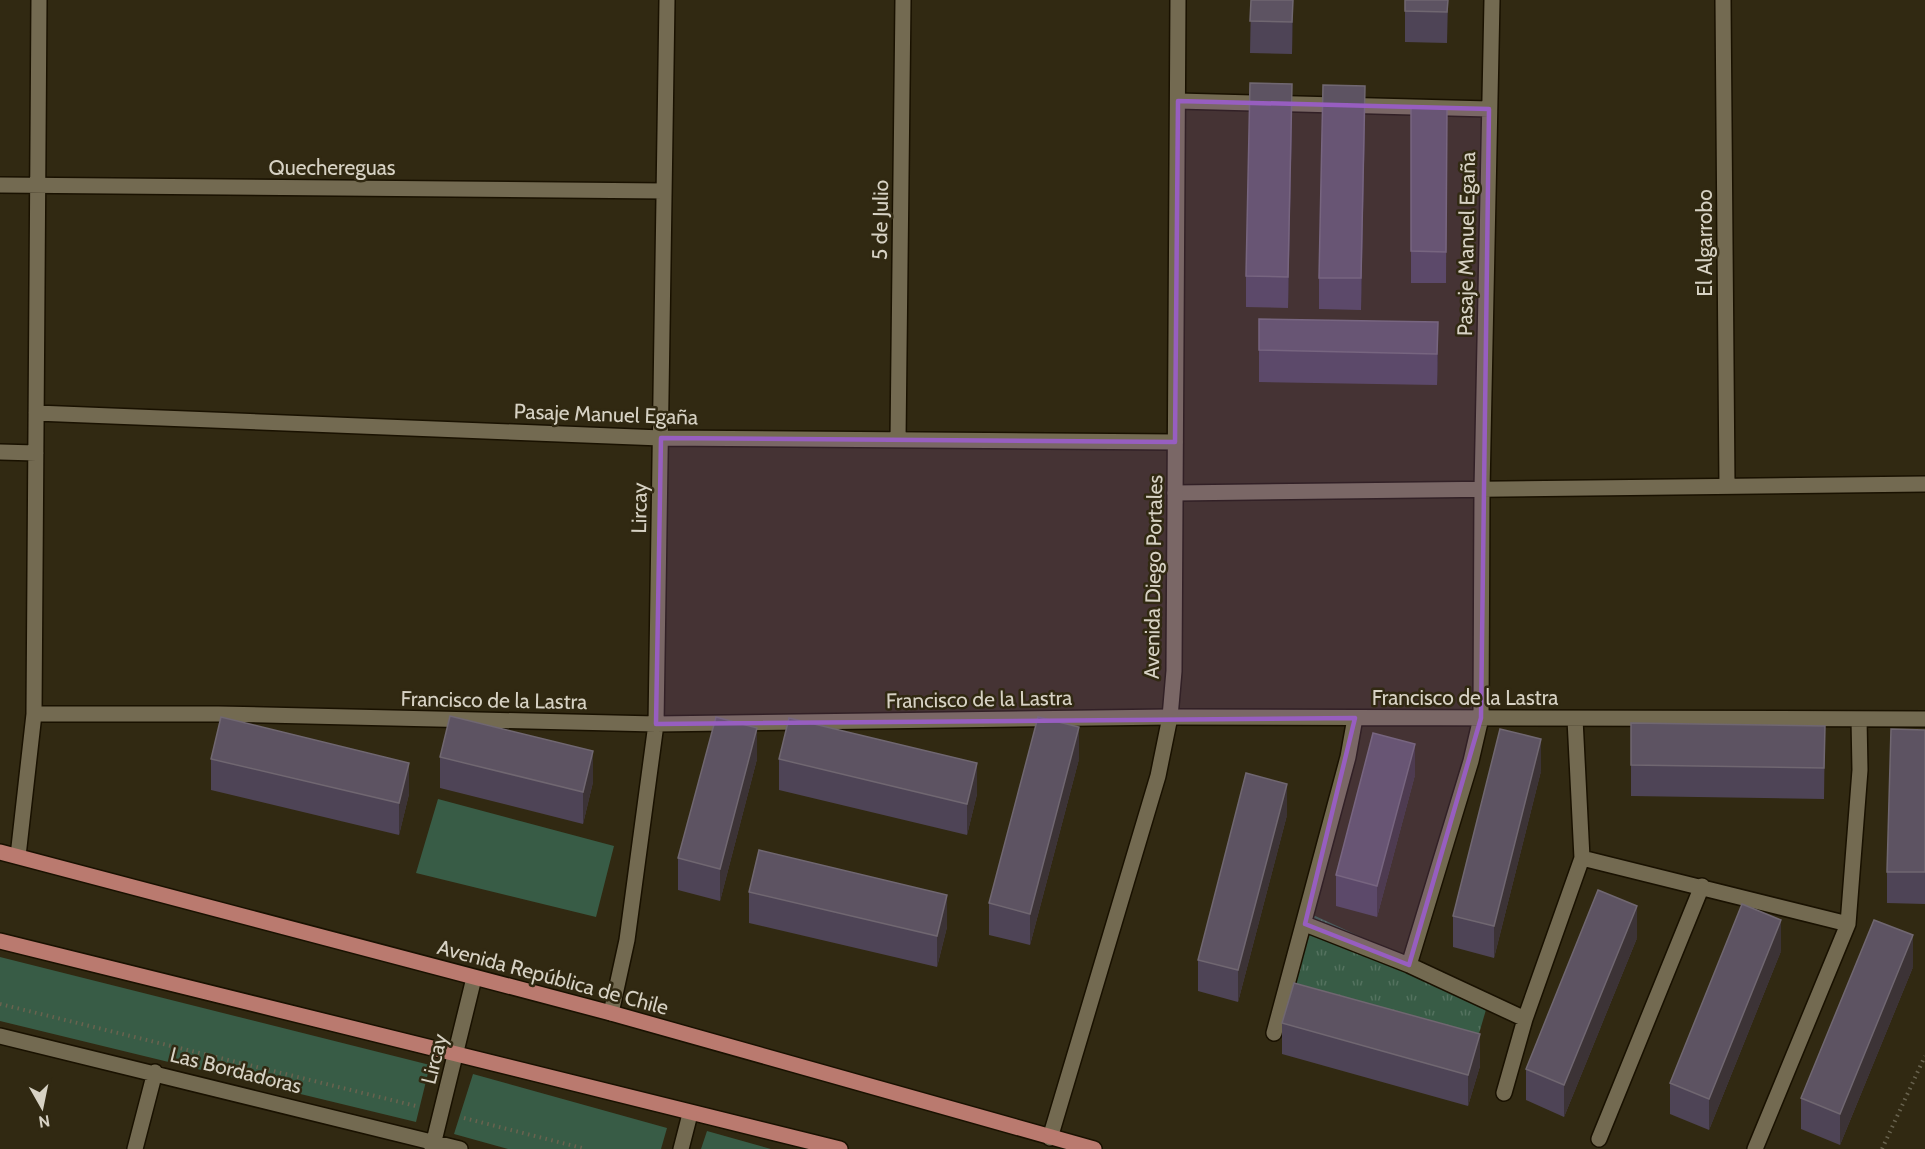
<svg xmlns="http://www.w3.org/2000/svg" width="1925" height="1149" font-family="Cabin,sans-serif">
	<defs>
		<pattern id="park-tufts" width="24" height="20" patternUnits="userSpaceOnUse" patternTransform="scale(1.5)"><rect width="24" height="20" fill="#385c46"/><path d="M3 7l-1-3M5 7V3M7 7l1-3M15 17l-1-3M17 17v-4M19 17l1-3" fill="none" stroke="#54725f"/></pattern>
	</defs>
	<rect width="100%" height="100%" fill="#312912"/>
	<path fill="#385c46" d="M438,799L614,846L596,917L416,873Z
		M0,957L430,1065L416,1122L0,1021Z
		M473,1074L667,1128L661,1149H508L454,1134Z
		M707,1131L771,1149H701Z"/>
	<path fill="url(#park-tufts)" d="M1313,915L1490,996L1473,1054L1288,1004Z"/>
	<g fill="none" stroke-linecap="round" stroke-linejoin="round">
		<defs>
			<path id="minor" d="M1723,0L1727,486
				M1178,101L1489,109
				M0,185L664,191
				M36,413L661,438L1175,442
				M898,440L903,0
				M0,452L36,453
				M1175,493L1925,484
				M34,714H218L656,724L1170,717L1925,719
				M1575,719L1582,858L1848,924L1755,1149
				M18,856L34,714L39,0
				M1305,924L1409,965L1525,1019
				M1848,924L1860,770L1859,719
				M1409,965L1471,761L1481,718L1482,489L1492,0
				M611,1013L627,940L656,724L667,0
				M1274,1033L1348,757L1355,718
				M0,1036L460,1149
				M1504,1093L1525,1019L1582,858
				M1599,1139L1702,886
				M135,1149L155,1072
				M432,1149L474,978
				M681,1149L690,1114"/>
			<path id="tertiary" d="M1050,1138L1158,776L1170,717L1174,671L1178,0"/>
			<path id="primary" d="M0,852L611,1013L1094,1149
				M0,941L840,1149"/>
		</defs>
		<use href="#minor" stroke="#191100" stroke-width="18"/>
		<use href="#tertiary" stroke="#191100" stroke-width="18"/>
		<use href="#primary" stroke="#191100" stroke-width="18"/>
		<path stroke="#69634f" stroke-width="4" stroke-dasharray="1.5 4.5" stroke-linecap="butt" d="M0,1004L416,1106
			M464,1118L586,1149
			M1882,1149L1925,1056"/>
		<use href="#minor" stroke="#736a51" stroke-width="15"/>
		<use href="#tertiary" stroke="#736a51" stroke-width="15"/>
		<use href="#primary" stroke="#ba7a6f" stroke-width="15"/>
	</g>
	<path fill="#4e4456" d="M1251,0H1293L1292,54L1250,53Z
		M1405,0H1448L1447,43L1405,42Z
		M1411,107H1447L1446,283H1411Z
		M1292,116L1288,308L1246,307V276Z
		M1365,117L1361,310L1319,309V278Z
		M1259,350L1438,354L1437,385L1259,382Z
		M1825,726L1824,799L1631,796V765Z
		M1925,730V904L1887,903V872Z
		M440,757L593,782L583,824L440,788Z
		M211,759L409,794L399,835L211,790Z
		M757,759L720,901L678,890V858Z
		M779,759L977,794L967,835L779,790Z
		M1079,759L1030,945L989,935V903Z
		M1541,771L1494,958L1453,947V916Z
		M1415,775L1377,917L1336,906V875Z
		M1287,815L1238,1002L1198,991V960Z
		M749,892L947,927L937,967L749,923Z
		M1637,938L1564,1117L1526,1100V1069Z
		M1781,951L1709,1130L1670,1114V1083Z
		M1913,967L1840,1145L1801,1129V1098Z
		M1282,1023L1480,1066L1468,1106L1282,1054Z"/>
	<path fill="#3c3336" d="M1293,0L1292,54V22Z
		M1292,84V116L1288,308V277Z
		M1365,86V117L1361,310V278Z
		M1438,322V354L1437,385V354Z
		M1079,727V759L1030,945V914Z
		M757,728V759L720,901V869Z
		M1541,739V771L1494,958V926Z
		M1415,744V775L1377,917V886Z
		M593,751V782L583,824V792Z
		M409,763V794L399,835V803Z
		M977,763V794L967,835V804Z
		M1287,784V815L1238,1002V970Z
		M947,895V927L937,967V936Z
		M1637,906V938L1564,1117V1085Z
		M1781,920V951L1709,1130V1099Z
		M1913,935V967L1840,1145V1114Z
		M1480,1034V1066L1468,1106V1075Z"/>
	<path fill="#5d5362" stroke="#706771" stroke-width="1.5" d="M1251,0H1293L1292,22L1250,21Z
		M1405,0H1448L1447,12L1405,11Z
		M1250,83L1292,84L1288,277L1246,276Z
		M1323,85L1365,86L1361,278H1319Z
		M1411,107H1447L1446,252L1411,251Z
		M1259,319L1438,322L1437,354L1259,350Z
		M450,716L593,751L583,792L440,757Z
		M221,717L409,763L399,803L211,759Z
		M716,717L757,728L720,869L678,858Z
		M1038,717L1079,727L1030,914L989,903Z
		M789,718L977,763L967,804L779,759Z
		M1631,723L1825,726L1824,768L1631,765Z
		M1500,729L1541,739L1494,926L1453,916Z
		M1891,729L1925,730V872H1887Z
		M1373,733L1415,744L1377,886L1336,875Z
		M1246,773L1287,784L1238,970L1198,960Z
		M759,850L947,895L937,936L749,892Z
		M1598,890L1637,906L1564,1085L1526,1069Z
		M1742,904L1781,920L1709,1099L1670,1083Z
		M1874,920L1913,935L1840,1114L1801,1098Z
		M1294,983L1480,1034L1468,1075L1282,1023Z"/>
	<path fill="#975ec0" fill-opacity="0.2" stroke="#975ec0" stroke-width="4.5" stroke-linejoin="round" d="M1178,101L1489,109L1481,718L1409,965L1305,924L1355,718L656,724L661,438L1175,442Z"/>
	<g text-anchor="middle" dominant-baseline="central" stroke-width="5" stroke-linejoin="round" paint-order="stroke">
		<g font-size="21" fill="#d7d2c4" stroke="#312912">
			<text x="332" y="167">Quechereguas</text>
			<text transform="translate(880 220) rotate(-89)">5 de Julio</text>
			<text transform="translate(1704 243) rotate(-90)">El Algarrobo</text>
			<text transform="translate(1466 244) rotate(-89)">Pasaje Manuel Egaña</text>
			<text transform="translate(606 414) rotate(2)">Pasaje Manuel Egaña</text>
			<text transform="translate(639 508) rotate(-89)">Lircay</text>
			<text transform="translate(1153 577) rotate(-89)">Avenida Diego Portales</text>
			<text x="1465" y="697">Francisco de la Lastra</text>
			<text transform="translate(979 699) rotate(-1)">Francisco de la Lastra</text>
			<text transform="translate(494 700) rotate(1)">Francisco de la Lastra</text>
			<text transform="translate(553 977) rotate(15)">Avenida República de Chile</text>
			<text transform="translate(434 1059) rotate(-76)">Lircay</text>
			<text transform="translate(236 1070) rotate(14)">Las Bordadoras</text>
		</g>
	</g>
	<g transform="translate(42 1107) rotate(171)" stroke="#312912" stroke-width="4.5" paint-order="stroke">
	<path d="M0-4.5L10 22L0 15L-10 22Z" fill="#d7d2c4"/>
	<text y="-9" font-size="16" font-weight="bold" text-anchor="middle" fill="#d7d2c4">N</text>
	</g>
</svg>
